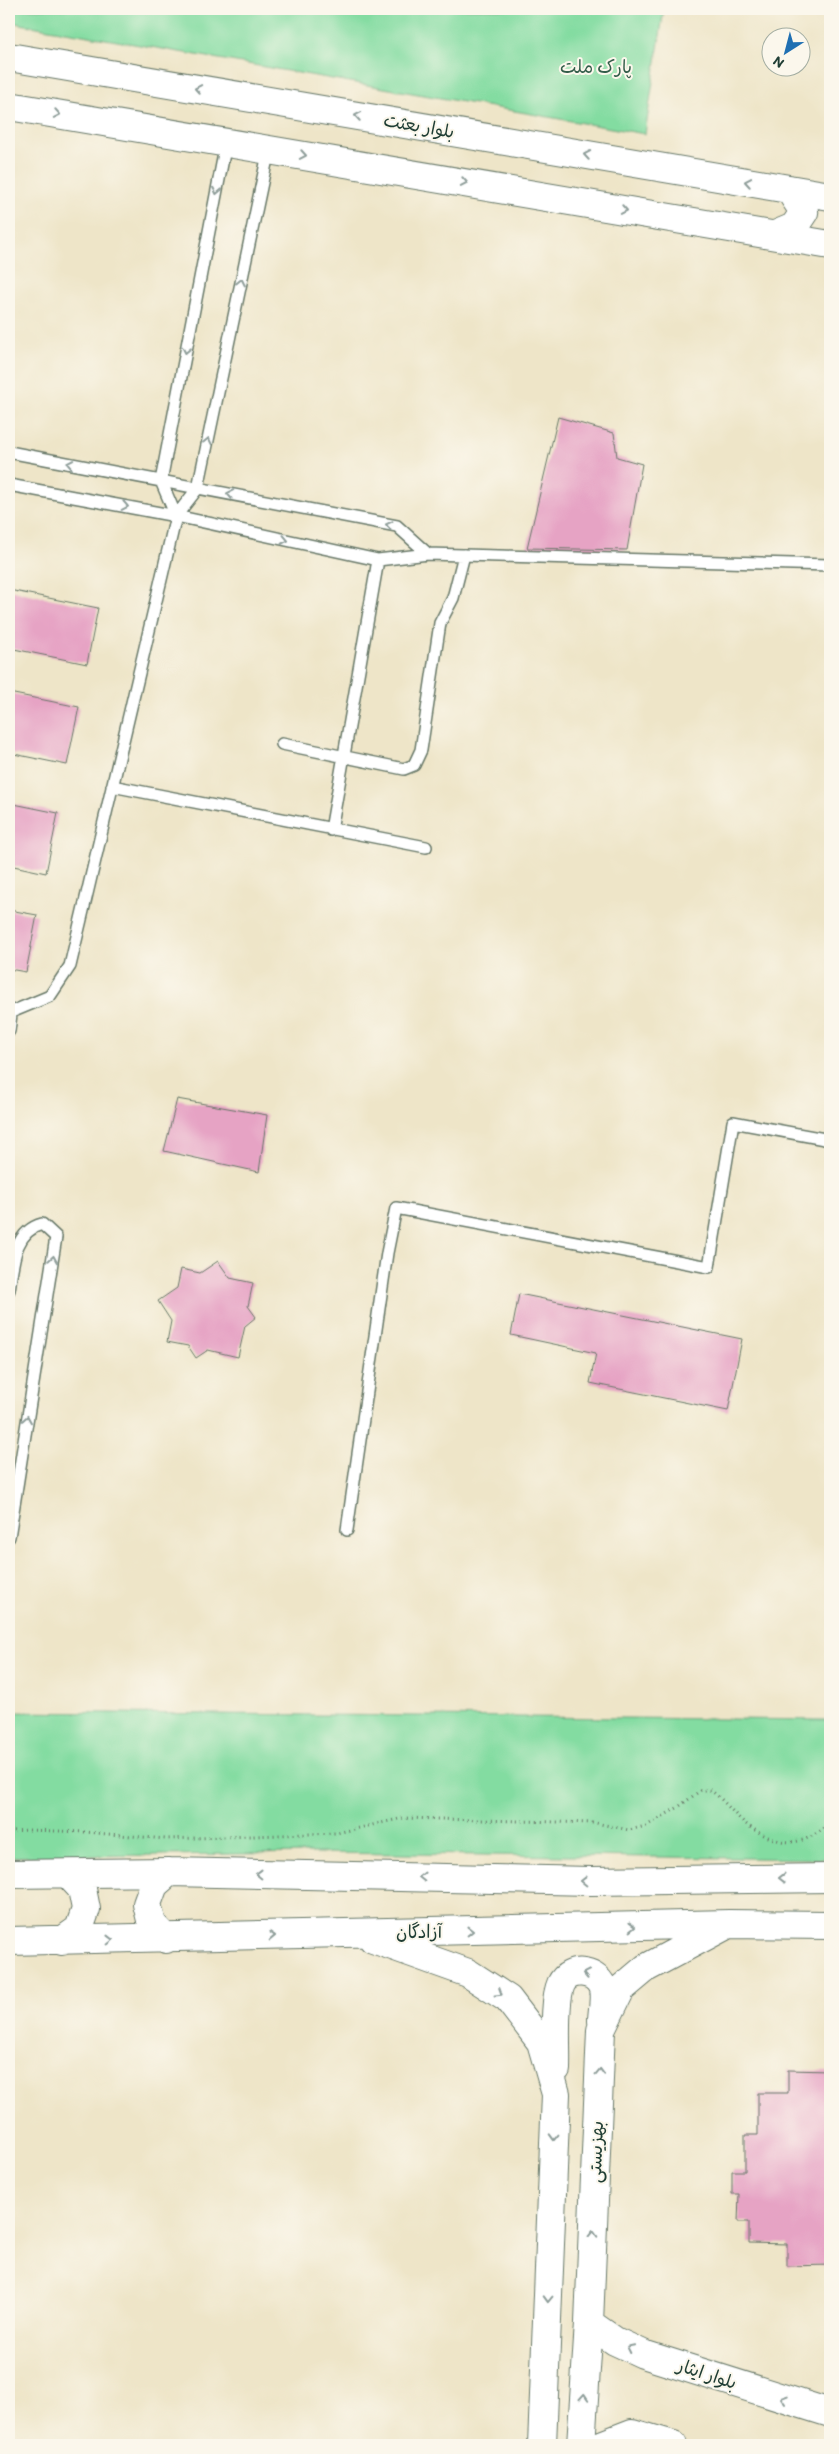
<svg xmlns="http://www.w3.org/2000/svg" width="839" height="2454" font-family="Itim,'Playpen Sans Arabic',sans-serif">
	<rect width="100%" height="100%" fill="#fbf7ec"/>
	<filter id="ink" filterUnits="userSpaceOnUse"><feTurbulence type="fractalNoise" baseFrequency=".02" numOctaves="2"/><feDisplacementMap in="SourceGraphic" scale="10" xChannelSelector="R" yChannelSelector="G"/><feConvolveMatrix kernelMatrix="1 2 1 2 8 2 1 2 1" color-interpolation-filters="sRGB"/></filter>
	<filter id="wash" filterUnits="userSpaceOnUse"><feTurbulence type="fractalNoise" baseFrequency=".0096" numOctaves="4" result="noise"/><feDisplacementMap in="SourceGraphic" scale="20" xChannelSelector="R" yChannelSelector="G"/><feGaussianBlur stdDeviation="1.12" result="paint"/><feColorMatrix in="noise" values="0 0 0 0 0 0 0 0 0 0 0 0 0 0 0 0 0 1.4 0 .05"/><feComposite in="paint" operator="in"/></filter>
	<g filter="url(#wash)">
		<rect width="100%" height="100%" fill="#eee5c8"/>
		<path fill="#83dca1" stroke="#518c6a" d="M9,9H664L645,134L9,22Z
			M9,1712L830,1720V1854L825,1859L315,1853L9,1857Z"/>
		<g id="blocks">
			<path fill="#e6a3c4" d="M558,417L614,433L617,457L642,464L627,550L527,548Z
				M9,590L98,608L87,664L9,648Z
				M9,693L79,707L67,765L9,753Z
				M9,803L58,813L46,873L9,865Z
				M9,910L37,915L26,972L9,969Z
				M177,1099L267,1115L259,1172L164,1151Z
				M218,1261L230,1278L253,1283L248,1306L256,1317L245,1326L238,1357L208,1350L196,1358L188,1346L167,1342L171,1321L158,1301L177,1288L181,1269L200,1273Z
				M519,1294L742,1339L728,1411L590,1383L596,1353L511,1335Z
				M788,2070L830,2071V2265L787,2266V2244L749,2243V2222H738L739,2194H732V2171H745V2135H758V2093H788Z"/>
		</g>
	</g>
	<g filter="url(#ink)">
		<use href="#blocks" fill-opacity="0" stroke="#677868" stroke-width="1"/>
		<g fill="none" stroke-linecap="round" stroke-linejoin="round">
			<defs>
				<path id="lane" d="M9,452L397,526L428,554
					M9,485L176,516L378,560L428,554L830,565
					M176,516L161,481L226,143
					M282,744L404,769L414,765L421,750L440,623L453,598L464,555
					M112,786L426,847
					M331,830L378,560
					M9,1013L50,996L70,966L176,516L198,488L269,149
					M9,1031L11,1014
					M9,1290C13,1265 13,1232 42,1224L56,1237L9,1537
					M347,1530L387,1253L396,1208L709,1267L733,1122L830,1140"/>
				<path id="secondary" d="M9,57L830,196
					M9,106L830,245
					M775,235L794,227L804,212L789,189
					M9,1874L169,1872L591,1881L830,1878
					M166,1939L152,1924L147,1904L154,1885L169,1872
					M373,1939L468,1973L508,1999L541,2042L556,2094L542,2445
					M9,1941L729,1924L830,1925
					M62,1941L79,1929L86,1909L82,1889L68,1874
					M556,2069C557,2047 553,2002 561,1984C569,1967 595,1970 602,1986C606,1995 602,2012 602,2021
					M589,2323L615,2341L643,2354L830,2413
					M581,2445L589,2323L601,2030L621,1989L646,1968L723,1927
					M601,2445L632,2433L673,2445"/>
			</defs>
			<use href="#lane" stroke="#677868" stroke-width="14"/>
			<use href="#secondary" stroke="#677868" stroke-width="30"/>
			<path stroke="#677868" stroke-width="3" stroke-dasharray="1 4" stroke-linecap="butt" d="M9,1831L28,1830L85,1832L166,1839L337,1833L403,1818L596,1823L629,1830L646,1826L677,1808L701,1790H710C725,1800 735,1817 750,1827C781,1847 802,1848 830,1823"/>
			<use href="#lane" stroke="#fff" stroke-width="11"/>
			<use href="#secondary" stroke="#fff" stroke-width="28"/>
		</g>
		<defs><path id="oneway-chevron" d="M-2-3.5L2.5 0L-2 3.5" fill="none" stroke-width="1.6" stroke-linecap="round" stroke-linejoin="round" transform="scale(1.25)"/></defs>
		<g stroke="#8f9e9a">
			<use href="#oneway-chevron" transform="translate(198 89) rotate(-170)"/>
			<use href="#oneway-chevron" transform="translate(57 114) rotate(10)"/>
			<use href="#oneway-chevron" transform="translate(358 116) rotate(-170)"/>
			<use href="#oneway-chevron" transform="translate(303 155) rotate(10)"/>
			<use href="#oneway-chevron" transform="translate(587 155) rotate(-170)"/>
			<use href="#oneway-chevron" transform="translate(464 182) rotate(10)"/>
			<use href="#oneway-chevron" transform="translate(748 182) rotate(-170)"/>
			<use href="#oneway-chevron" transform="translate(217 191) rotate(101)"/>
			<use href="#oneway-chevron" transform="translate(624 210) rotate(10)"/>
			<use href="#oneway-chevron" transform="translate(241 282) rotate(-78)"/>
			<use href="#oneway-chevron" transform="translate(186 350) rotate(101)"/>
			<use href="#oneway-chevron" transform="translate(208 441) rotate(-78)"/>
			<use href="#oneway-chevron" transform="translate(70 464) rotate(-169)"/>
			<use href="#oneway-chevron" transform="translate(230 494) rotate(-169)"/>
			<use href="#oneway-chevron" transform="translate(125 506) rotate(11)"/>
			<use href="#oneway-chevron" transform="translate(389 525) rotate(-167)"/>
			<use href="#oneway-chevron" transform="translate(285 540) rotate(12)"/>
			<use href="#oneway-chevron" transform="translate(53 1259) rotate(-81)"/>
			<use href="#oneway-chevron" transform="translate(27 1419) rotate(-81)"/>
			<use href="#oneway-chevron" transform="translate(259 1874) rotate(-179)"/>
			<use href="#oneway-chevron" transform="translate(422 1877) rotate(-179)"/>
			<use href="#oneway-chevron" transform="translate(782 1878) rotate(180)"/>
			<use href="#oneway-chevron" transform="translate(584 1881) rotate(-179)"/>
			<use href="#oneway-chevron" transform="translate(632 1927) rotate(-1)"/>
			<use href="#oneway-chevron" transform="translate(470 1931) rotate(-1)"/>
			<use href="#oneway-chevron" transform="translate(272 1936) rotate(-2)"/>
			<use href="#oneway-chevron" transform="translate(110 1940) rotate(-1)"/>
			<use href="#oneway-chevron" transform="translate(586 1974) rotate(-169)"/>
			<use href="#oneway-chevron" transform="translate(499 1993) rotate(32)"/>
			<use href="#oneway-chevron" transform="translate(600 2072) rotate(-88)"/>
			<use href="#oneway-chevron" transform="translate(554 2137) rotate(92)"/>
			<use href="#oneway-chevron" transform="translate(593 2234) rotate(-88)"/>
			<use href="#oneway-chevron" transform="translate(548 2299) rotate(92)"/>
			<use href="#oneway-chevron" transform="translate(630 2348) rotate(-154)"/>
			<use href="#oneway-chevron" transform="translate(584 2397) rotate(-86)"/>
			<use href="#oneway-chevron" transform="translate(784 2399) rotate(-162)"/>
		</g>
	</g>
	<g text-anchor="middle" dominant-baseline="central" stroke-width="4" stroke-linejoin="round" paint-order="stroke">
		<g font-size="18" fill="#335d4a" stroke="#fbf7ec">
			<text x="596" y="67">پارک ملت</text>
		</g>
		<g font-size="18" fill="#1f3d34" stroke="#fbf7ec">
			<text transform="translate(419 126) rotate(10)">بلوار بعثت</text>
			<text transform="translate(419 1932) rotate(-1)">آزادگان</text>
			<text transform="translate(596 2152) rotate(-88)">بهزیستی</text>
			<text transform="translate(707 2374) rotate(18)">بلوار ایثار</text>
		</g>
	</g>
	<rect width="839" height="2454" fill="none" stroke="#fbf7ec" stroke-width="30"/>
	<g transform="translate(786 52) rotate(216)"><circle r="24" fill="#fbf7ec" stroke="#a3ada2"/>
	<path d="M0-4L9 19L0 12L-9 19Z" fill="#1f6fb2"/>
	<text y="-8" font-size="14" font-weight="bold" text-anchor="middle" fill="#1f3d34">N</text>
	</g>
</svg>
